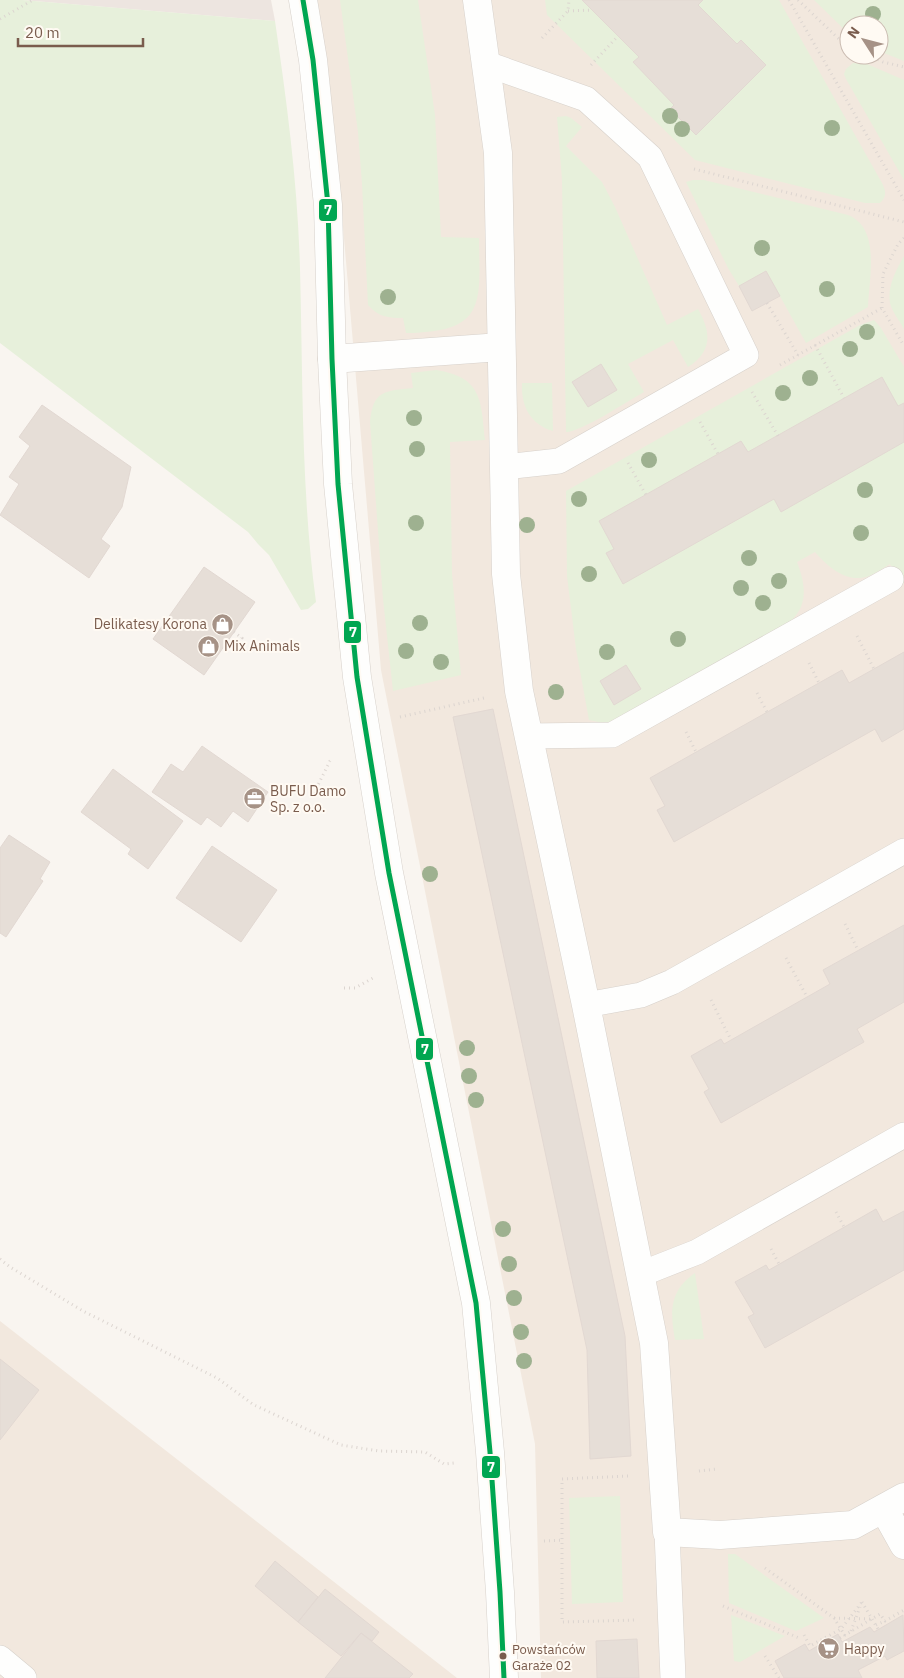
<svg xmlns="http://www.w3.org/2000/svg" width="904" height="1678" font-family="'IBM Plex Sans',sans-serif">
	<rect width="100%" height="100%" fill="#f9f5f0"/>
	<path fill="#f2e8de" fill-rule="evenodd" d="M317,0H904V1678H541L535,1444L381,670L335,133ZM849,25H879V55H849Z
		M0,1321L457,1678H0Z"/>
	<path fill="#ede5e0" d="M22,0H271L275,21Z"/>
	<path fill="#e7f0db" d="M0,0H22L275,21C287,103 298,186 300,269C303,380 301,491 316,602L308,609L301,610L269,555L258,544L248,532L0,343Z
		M340,0H418L435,115L441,237L479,238C480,304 486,332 406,333L403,318C389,318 378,317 368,305L362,184L358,132Z
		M545,0H779L882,183C886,191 887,196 880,203H865L695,160L547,15Z
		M814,0H904V61L879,51V25H849V34Z
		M853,63L867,64L904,80V180L846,79L844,74L846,69Z
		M566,116L571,118L582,127L566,146L602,182L615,207L667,325L698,309C711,332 713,351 688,367L673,340L628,364L644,392C628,401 581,432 566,432L562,180L557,117Z
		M693,180H704L848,215C881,228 869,278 868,307L806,343L766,271L739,286L728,268L686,182Z
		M904,256V329C900,321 892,312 890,303C887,287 896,270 904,256Z
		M874,320L881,328L904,367V583L901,585L890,564C883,568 876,573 869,576C847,584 828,567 815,552L797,562C805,583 809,604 791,621L610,722L603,723L589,720L576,649L567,576L566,491L860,325Z
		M436,370C482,377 481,400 485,440L450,442L452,574L461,675L393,691L383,599L370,422C373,390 385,391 413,388L411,373Z
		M522,383H552L553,431C530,424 521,406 522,383Z
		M695,1273L704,1339L675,1340C670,1312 669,1291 695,1273Z
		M620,1496L623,1602L572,1604L569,1498Z
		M728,1554H735L824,1618L796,1631L729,1603Z
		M731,1615L785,1636L740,1662L734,1661Z"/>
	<path fill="#e6ded7" stroke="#e2d8d2" d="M582,0H703L698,5L737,44L741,40L766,65L696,135L670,109L674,105L633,62L639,57Z
		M766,271L780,296L752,311L739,286Z
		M601,364L617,390L588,407L572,382Z
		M882,377L898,406L904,403V442L781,512L774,499L623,584L606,553L614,549L599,521L741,441L748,452Z
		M42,405L131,467L122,507L101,539L110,546L89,578L0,515L19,484L9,477L30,446L19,437Z
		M204,567L255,602L204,675L153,639Z
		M904,652V729L882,742L875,729L674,842L657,810L665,806L650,778L842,670L849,683Z
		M626,665L641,689L614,705L600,681Z
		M493,709L625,1336L631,1456L590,1459L587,1350L453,717Z
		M202,746L268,792L248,822L233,811L221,827L207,817L201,825L152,792L171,764L183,772Z
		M113,769L183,821L148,869L128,854L131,849L81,812Z
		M9,835L50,862L40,879L43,881L6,937L0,933V848Z
		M212,846L277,890L241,942L176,898Z
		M904,925V1002L857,1029L864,1042L721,1123L704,1092L709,1089L691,1056L721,1039L724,1044L830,984L823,970Z
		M876,1209L883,1222L904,1211V1270L765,1348L748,1317L754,1314L735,1282L766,1265L769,1270Z
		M0,1359L39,1390L0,1440Z
		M275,1561L318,1597L298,1622L255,1586Z
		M325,1589L379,1632L372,1641L361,1633L341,1656L298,1622Z
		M903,1615L904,1651L887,1660L885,1656L858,1670L862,1678H784L775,1661L805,1644L809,1651L838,1634L842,1642L870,1627L874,1632Z
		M361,1633L413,1674L409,1678H325Z
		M637,1639L639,1678H597L596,1641Z"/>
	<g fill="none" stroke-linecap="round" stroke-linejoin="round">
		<defs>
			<path id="service" d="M487,64L586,99L650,157L746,355L559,461L505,467
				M528,736L612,735L891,579
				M586,1005L641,995L672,982L904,851
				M641,1274L697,1252L904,1135
				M667,1532L673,1678
				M0,1658L24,1678"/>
			<path id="minor" d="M477,0L498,153L506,574L519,691L586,1005L654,1343L667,1532L720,1535L853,1525L904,1497
				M332,359L501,347
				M884,1509L904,1545"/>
			<path id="tertiary" d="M303,0L313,60L328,205L332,359L338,484L357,677L389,873L476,1303L490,1452L500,1592L504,1678"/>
		</defs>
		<use href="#service" stroke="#d7d1cb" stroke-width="26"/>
		<use href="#minor" stroke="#d7d1cb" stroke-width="29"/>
		<use href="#tertiary" stroke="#d7d1cb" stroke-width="29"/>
		<path stroke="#dcd5d0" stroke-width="3" stroke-dasharray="1 4" stroke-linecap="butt" d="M789,0L904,200
			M798,0L840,40L849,45
			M568,11L593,10
			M0,19L33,0
			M542,38L568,11L569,0
			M869,55L883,62L904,67
			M591,65L618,36
			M694,169L904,222
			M904,238L898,244L883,274L882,308L904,346
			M767,303L798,355
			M815,345L844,398
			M780,365L882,308
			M752,392L778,436
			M700,422L718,454
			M628,463L646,495
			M857,636L874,669
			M233,651L242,638L234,632
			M809,663L819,683
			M757,693L767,712
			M400,717L484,698
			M686,732L696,752
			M314,793L330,761L333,758
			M845,924L858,950
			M786,958L807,997
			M344,988H355L373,978
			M711,1000L731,1040
			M836,1212L844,1227
			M771,1249L779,1264
			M0,1259L10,1267L83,1311L217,1378L254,1405L341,1445L379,1451L425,1452L444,1464L454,1463
			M699,1471L717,1469
			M628,1476L562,1479V1622L637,1620
			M544,1541L563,1540
			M765,1568L834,1618L847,1639
			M862,1602L878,1629
			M723,1606L799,1638
			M834,1618L871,1619
			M876,1625L885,1621
			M851,1631L860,1607
			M804,1635L810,1646L841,1629L862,1602
			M840,1638L880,1614L885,1621L904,1610
			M765,1656L779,1678"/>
		<use href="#service" stroke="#fefefd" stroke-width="25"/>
		<use href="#minor" stroke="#fefefd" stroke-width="28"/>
		<use href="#tertiary" stroke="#fefefd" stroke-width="28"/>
		<defs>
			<path id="bus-1" d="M303,0L313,60L328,205L332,359L338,484L357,677L389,873L476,1303L490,1452L500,1592L504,1678"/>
		</defs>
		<use href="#bus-1" stroke="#fffaf3" stroke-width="9"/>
		<use href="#bus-1" stroke="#00a651" stroke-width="5"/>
	</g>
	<g fill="#9eb190">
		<circle cx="873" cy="14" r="8"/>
		<circle cx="670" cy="116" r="8"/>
		<circle cx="832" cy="128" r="8"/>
		<circle cx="682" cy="129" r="8"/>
		<circle cx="762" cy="248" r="8"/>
		<circle cx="827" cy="289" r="8"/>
		<circle cx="388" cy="297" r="8"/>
		<circle cx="867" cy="332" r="8"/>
		<circle cx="850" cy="349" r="8"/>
		<circle cx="810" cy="378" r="8"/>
		<circle cx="783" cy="393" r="8"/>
		<circle cx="414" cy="418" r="8"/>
		<circle cx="417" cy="449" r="8"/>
		<circle cx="649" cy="460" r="8"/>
		<circle cx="865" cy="490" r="8"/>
		<circle cx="579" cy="499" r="8"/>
		<circle cx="416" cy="523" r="8"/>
		<circle cx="527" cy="525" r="8"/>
		<circle cx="861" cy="533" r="8"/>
		<circle cx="749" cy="558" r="8"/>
		<circle cx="589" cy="574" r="8"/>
		<circle cx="779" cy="581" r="8"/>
		<circle cx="741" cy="588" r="8"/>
		<circle cx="763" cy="603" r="8"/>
		<circle cx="420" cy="623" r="8"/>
		<circle cx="678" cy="639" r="8"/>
		<circle cx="406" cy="651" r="8"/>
		<circle cx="607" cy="652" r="8"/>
		<circle cx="441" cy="662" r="8"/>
		<circle cx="556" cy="692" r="8"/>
		<circle cx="430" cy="874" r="8"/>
		<circle cx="467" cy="1048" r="8"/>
		<circle cx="469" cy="1076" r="8"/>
		<circle cx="476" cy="1100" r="8"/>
		<circle cx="503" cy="1229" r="8"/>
		<circle cx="509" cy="1264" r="8"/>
		<circle cx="514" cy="1298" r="8"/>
		<circle cx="521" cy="1332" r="8"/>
		<circle cx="524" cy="1361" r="8"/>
	</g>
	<defs>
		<symbol id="shop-disc" viewBox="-11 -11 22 22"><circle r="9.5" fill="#a69286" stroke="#fffaf3"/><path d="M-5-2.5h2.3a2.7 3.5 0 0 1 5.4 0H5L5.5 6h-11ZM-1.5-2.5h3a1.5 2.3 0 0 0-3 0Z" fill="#fff"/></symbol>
		<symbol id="office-disc" viewBox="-11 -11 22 22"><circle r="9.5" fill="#a69286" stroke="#fffaf3"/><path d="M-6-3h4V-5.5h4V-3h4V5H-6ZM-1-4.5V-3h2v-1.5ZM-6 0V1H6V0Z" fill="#fff"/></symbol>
		<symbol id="supermarket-disc" viewBox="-11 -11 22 22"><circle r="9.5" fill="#a69286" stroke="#fffaf3"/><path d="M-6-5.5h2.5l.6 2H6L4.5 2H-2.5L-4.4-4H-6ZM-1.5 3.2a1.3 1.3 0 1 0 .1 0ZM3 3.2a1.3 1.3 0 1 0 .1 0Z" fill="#fff"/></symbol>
	</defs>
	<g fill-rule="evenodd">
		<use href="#shop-disc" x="210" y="612" width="25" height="25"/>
		<use href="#shop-disc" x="196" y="634" width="25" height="25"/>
		<use href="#office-disc" x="242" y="786" width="25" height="25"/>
		<use href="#supermarket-disc" x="816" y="1636" width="25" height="25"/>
	</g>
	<circle fill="#7a5c4d" stroke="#fffaf3" stroke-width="2" cx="503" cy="1656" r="4.5"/>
	<g text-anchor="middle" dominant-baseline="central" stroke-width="4" stroke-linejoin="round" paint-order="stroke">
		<g font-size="13" fill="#7a5c4d" stroke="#fffaf3" text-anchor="start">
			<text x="512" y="1649">Powstańców<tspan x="512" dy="16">Garaże 02</tspan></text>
		</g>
		<g font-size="14" fill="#7a5c4d" stroke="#fffaf3" text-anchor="start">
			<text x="207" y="624" text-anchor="end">Delikatesy Korona</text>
			<text x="224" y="646">Mix Animals</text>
			<text x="270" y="791">BUFU Damo<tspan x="270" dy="16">Sp. z o.o.</tspan></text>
			<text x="844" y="1649">Happy</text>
		</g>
	</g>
	<g stroke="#fffaf3" stroke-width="2">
		<rect x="318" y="198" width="20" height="24" rx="5" fill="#00a651"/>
		<rect x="343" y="620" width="19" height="24" rx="5" fill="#00a651"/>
		<rect x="415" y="1037" width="19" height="24" rx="5" fill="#00a651"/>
		<rect x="481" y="1455" width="20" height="24" rx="5" fill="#00a651"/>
	</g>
	<g font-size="14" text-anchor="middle" font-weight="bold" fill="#fff">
		<text x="328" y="215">7</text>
		<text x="353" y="637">7</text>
		<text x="425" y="1054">7</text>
		<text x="491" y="1472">7</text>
	</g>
	<g transform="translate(864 40) rotate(306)"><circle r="24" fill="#fffaf3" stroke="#cabbb1"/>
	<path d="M0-4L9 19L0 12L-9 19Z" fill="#a69286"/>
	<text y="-8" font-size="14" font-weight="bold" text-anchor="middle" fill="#7a5c4d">N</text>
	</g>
	<path d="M18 38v8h125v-8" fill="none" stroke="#7a5c4d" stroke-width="2.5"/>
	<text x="25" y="38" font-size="15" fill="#7a5c4d" stroke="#fffaf3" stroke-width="4" paint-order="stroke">20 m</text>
</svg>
